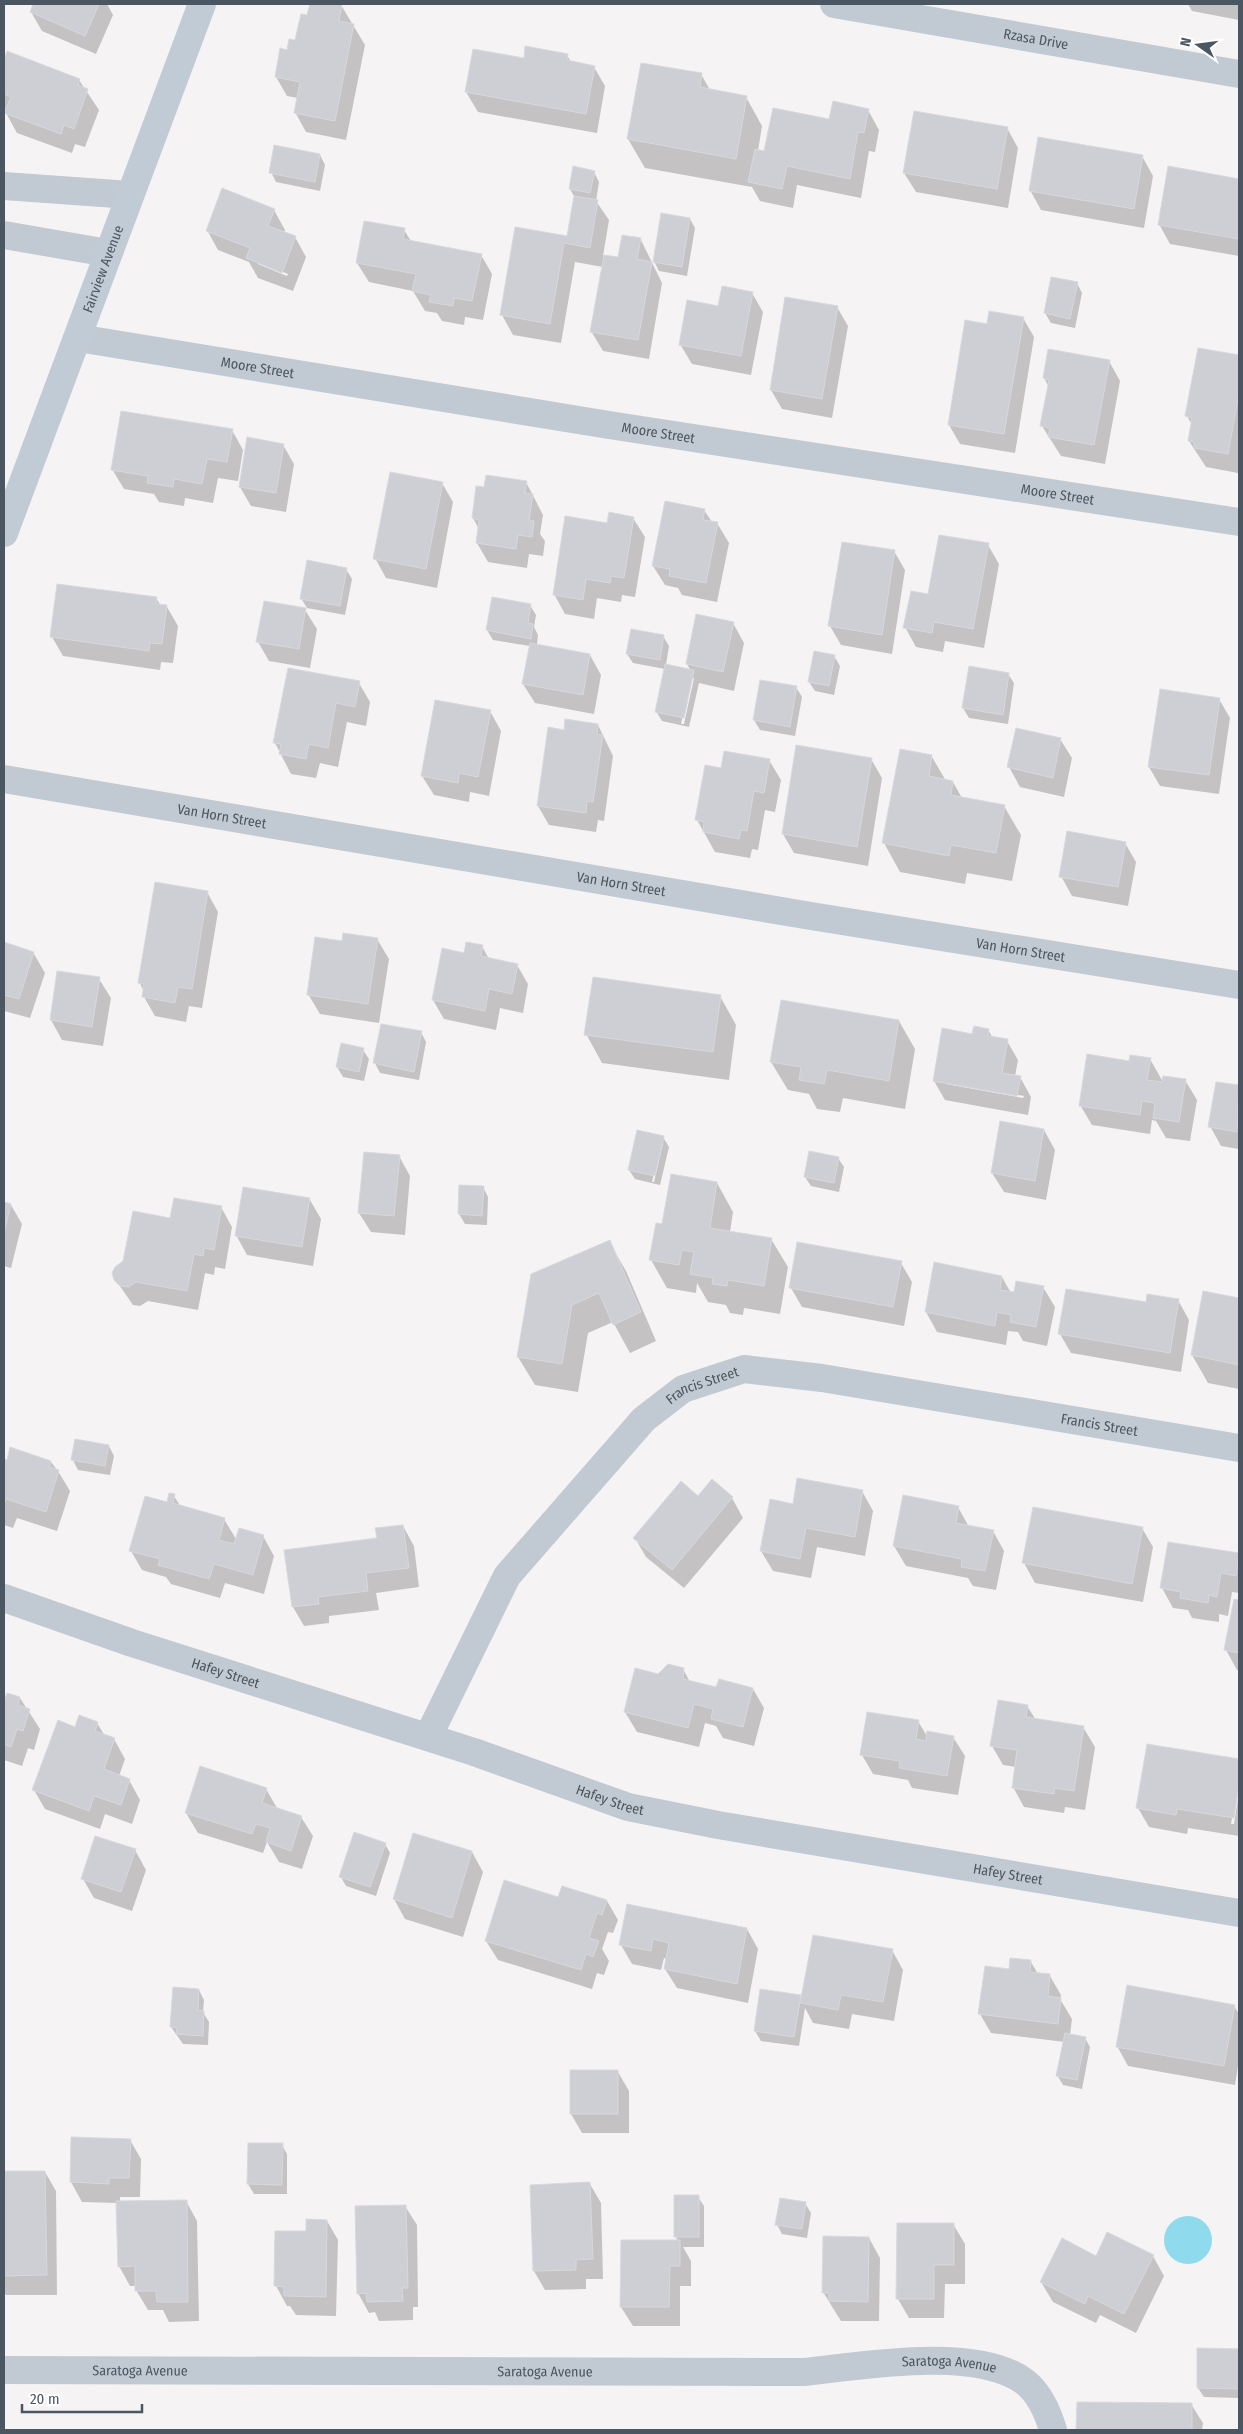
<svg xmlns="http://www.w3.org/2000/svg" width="1243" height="2434" font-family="'Fira Sans Condensed',sans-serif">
	<rect width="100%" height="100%" fill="#f5f3f3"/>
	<path fill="#90daee" d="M1164 2240a24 24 0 1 1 48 0a24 24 0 1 1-48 0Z"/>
	<path fill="#0003" fill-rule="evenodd" d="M34,4H107L113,15L96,54L42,31L31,12Z
		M311,4L341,5L365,45L346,140L306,132L295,112L298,98L287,96L276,77L288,51L296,42L308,17Z
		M1188,4H1239V20L1192,11Z
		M8,52L79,80L99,110L85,147L75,144L72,153L17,133L6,113L7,110L4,107V62Z
		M567,55L571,62L594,67L605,86L597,133L478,112L466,92Z
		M701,74L710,90L746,97L762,126L758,151L765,153L830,121L868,110L879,130L875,152L869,151L861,198L797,185L793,208L760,201L752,187L645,168L628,139Z
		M1007,128L1018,148L1008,208L916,192L904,173Z
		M320,155L325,165L320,191L276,182L271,172Z
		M1142,156L1153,176L1144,228L1041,210L1030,190Z
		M1169,168L1239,180V256L1170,244L1159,224Z
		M594,172L599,182L596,201L609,220L603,256L619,258L641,240L662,283L649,359L603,351L591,331L603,267L575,262L561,343L513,335L502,315L568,238L575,198L570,189Z
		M274,210L285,230L284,233L295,237L306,257L293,291L258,278L249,262L218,250L207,230ZM258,262L288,274L287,276L258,264Z
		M690,219L695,228L687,276L659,271L654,261Z
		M404,230L411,241L481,255L492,274L483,320L465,317L464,325L442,321L437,313L425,311L413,291L369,282L357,263Z
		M1077,283L1082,293L1075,328L1051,323L1045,313Z
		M752,293L763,312L751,375L692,364L680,344L719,307Z
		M837,307L848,326L832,418L782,409L771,390Z
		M1023,318L1034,337L1015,453L960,444L949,425L988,325Z
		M1199,349L1239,357L1238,473L1206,467L1189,441L1192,425L1187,416Z
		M1109,361L1120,381L1105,464L1061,456L1042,426L1049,387L1044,378Z
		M232,430L243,450L238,481L218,478L213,503L185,498L184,506L159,502L154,494L124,489L112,469Z
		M283,445L294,464L286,512L251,506L240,487Z
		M526,482L543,515L540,534L545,541L543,556L529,554L527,568L488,562L477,543L479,529L473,518L485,488Z
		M442,483L453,502L437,588L386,578L375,558Z
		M704,510L712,522L717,523L729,543L717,602L682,595L678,588L665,585L653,566Z
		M633,518L645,537L635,597L622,595L621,602L597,598L594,619L565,614L554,594L608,524Z
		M988,545L999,564L984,648L945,641L943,652L916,647L905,627Z
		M894,551L905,570L892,654L841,645L830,626Z
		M346,569L352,579L345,615L307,608L301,598Z
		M156,598L161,606L167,607L178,626L173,663L161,662L160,670L63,656L52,637Z
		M530,605L536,615L534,627L538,635L537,645L590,655L601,675L594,714L535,703L523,684L530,646L493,640L487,630Z
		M305,610L317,629L310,668L269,661L258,642Z
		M733,623L744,643L734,691L699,683L689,727L662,721L656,711L665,669L633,663L627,654L663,636L669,646L666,665L691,671L687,664ZM691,678H694L684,724H681Z
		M834,656L840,666L834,695L815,691L809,682Z
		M1008,674L1014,683L1008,724L969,718L963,708Z
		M359,683L370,702L366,726L347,722L338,767L320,763L316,778L291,774L275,743Z
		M796,687L802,697L795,736L760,730L754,720Z
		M1219,699L1230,718L1219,794L1160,786L1149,767Z
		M490,711L501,731L489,796L470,792L469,802L434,795L422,776Z
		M598,725L613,756L604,821L598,820L596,832L549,825L538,806L565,731Z
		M1060,739L1072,758L1064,797L1020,787L1009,767Z
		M932,757L946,781L953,782L962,798L1004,806L1021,835L1012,881L967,873L965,884L900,872L884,843Z
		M871,759L882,778L868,866L794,853L783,834Z
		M769,760L781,780L775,812L765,810L758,850L752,849L750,858L715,852L697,820L722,770Z
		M1125,843L1136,862L1128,906L1072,896L1061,876Z
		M207,892L218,912L202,1008L189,1006L186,1022L155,1016L144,997V992L140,983Z
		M377,939L389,959L379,1023L320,1014L308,994L343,942Z
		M4,944L34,954L45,973L30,1018L4,1011Z
		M482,946L489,959L517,965L528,984L523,1013L500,1008L496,1030L444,1019L433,1000L465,955Z
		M58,972L99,979L111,998L103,1046L62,1040L51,1020Z
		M720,996L736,1025L729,1080L602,1063L586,1034Z
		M899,1021L915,1049L905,1109L843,1098L840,1112L817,1109L809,1094L788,1090L771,1062Z
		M988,1030L993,1038L1007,1041L1018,1060L1015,1076L1020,1077L1031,1097L1028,1115L945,1100L934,1081L973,1035ZM946,1082L1024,1096L1023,1098L946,1084Z
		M421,1032L426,1042L419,1080L380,1073L375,1063Z
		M363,1050L369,1059L364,1081L343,1077L337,1067Z
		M1150,1059L1163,1082L1185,1080L1197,1100L1190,1141L1166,1138L1156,1121L1152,1120L1150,1134L1092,1125L1080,1105L1130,1062Z
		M1217,1083L1239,1087V1149L1221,1146L1210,1126Z
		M1044,1130L1055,1150L1046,1200L1004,1192L992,1173Z
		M663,1137L669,1147L660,1185L635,1179L629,1170ZM661,1143H663L654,1182H652Z
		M399,1156L410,1176L405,1235L371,1232L359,1213Z
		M838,1158L844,1167L839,1192L811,1186L805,1177Z
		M717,1183L733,1212L730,1232L771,1239L788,1267L780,1314L744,1308L743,1315L730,1313L726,1305L708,1302L697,1283L696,1293L667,1288L651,1260L663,1226Z
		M483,1187L488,1197L487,1225L465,1224L459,1214Z
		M310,1200L321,1219L313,1266L247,1255L236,1235Z
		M4,1203L11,1205L22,1224L11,1268L4,1266Z
		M221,1207L232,1227L225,1269L215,1267L214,1275L205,1273L198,1310L148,1301L140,1306L133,1305L115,1279Z
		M609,1242L626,1271L656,1341L630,1353L613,1322L588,1333L578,1392L535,1385L518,1357Z
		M901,1263L912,1282L904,1326L802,1307L791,1288Z
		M1002,1277L1011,1293L1043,1287L1055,1307L1047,1346L1023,1341L1018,1332L1008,1331L1006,1345L937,1332L926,1312Z
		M1204,1293L1239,1299V1389L1208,1383L1192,1355Z
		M1178,1300L1189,1320L1181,1372L1071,1353L1060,1334L1147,1303Z
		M109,1446L114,1456L110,1475L78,1470L73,1460Z
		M4,1460L51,1462L58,1471L70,1491L57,1531L17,1518L13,1528L4,1525Z
		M862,1491L873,1511L865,1556L817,1547L811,1578L773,1571L761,1551L794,1506Z
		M174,1496L181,1507L224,1519L236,1539L263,1536L274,1556L264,1594L225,1583L220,1598L171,1584L166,1577L142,1570L131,1551Z
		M698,1497L732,1498L743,1518L684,1588L646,1557L635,1538Z
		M958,1507L969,1527L993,1531L1004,1551L996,1590L973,1586L968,1578L906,1566L894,1546Z
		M403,1526L414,1546L419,1587L376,1593L379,1610L329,1616V1623L304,1626L293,1607L378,1539Z
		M1142,1528L1153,1547L1143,1602L1035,1583L1024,1563Z
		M1169,1543L1239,1554V1593L1232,1592L1228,1616L1219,1614V1622L1192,1618L1188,1610L1173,1608L1162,1588Z
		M1235,1601H1239V1670H1237L1226,1650Z
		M683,1669L690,1682L717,1689H753L764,1708L754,1746L723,1738L716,1726L705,1723L699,1747L637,1732L625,1712L658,1675Z
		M20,1698L40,1729L34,1750L28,1748L22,1766L4,1760V1703Z
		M1027,1706L1036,1720L1083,1727L1095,1747L1085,1810L1065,1807L1064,1813L1024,1807L1013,1787L1016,1767L1003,1765L992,1746Z
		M918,1721L928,1738L953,1737L965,1756L958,1795L912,1788L908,1780L873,1774L862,1755Z
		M97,1723L105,1736L114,1739L125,1759L119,1776L129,1780L140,1800L132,1824L105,1814L100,1829L45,1809L34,1790L75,1728Z
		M1148,1745L1239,1760V1777L1231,1824H1234L1239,1793V1836L1188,1828L1187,1834L1149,1827L1138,1808Z
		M266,1789L277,1808L301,1817L313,1836L302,1869L279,1862L267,1842L263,1853L198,1833L186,1813Z
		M385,1844L390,1853L376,1896L346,1886L341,1877Z
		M135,1850L146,1870L132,1911L94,1898L83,1879Z
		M472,1852L483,1872L463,1937L405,1919L394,1899Z
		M559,1899L607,1901L618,1920L613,1933L608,1932L602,1949L609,1961L604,1975L597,1973L592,1989L498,1960L486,1941Z
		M628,1906L747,1929L758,1949L748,2003L677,1988L665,1969L667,1959L664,1958L661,1970L632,1964L621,1945Z
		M892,1950L903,1970L894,2021L852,2014L849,2029L813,2023L805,2008L799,2046L761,2041L755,2031L800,1996L802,2000Z
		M1031,1962L1038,1974L1050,1976L1061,1995L1060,1999L1072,2019L1070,2035L1085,2038L1090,2047L1082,2089L1063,2085L1057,2075L1065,2042L991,2033L980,2014L1010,1970Z
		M199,1990L204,2000L203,2012L209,2022L208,2045L183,2044L171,2027Z
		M1234,2006L1239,2014V2060L1235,2085L1128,2066L1117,2046Z
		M618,2072L629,2091V2133H582L571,2114Z
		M72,2138L130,2140L141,2159L140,2197H120V2202L186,2201L197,2221L199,2321L169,2322L163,2310H148L136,2290V2286H130L119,2266L118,2203L82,2202L71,2182Z
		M249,2144L282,2145L287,2154V2194H254L248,2184Z
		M4,2172H45L56,2191L57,2295H6L4,2292Z
		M590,2184L601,2203L603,2279H586V2289L545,2290L534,2271Z
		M675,2196L698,2197L704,2206V2247H683L691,2261V2286H680V2326H633L621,2307L678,2242L676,2237Z
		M805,2203L811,2213L807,2238L782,2234L777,2225Z
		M405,2206L417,2225L418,2307H413V2320L379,2321L375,2312L369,2313L358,2293Z
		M327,2221L338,2240L336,2316L296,2315L290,2306H287L276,2286L307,2232Z
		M953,2224L965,2244V2284H945L944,2318H909L898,2299Z
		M869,2238L880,2258L879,2321H841L823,2292Z
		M1153,2256L1164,2276L1136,2333L1100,2315L1096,2323L1053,2302L1041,2282L1097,2257Z
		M1199,2349L1239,2350V2398L1204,2397L1198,2388Z
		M1078,2403L1191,2404L1203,2423L1202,2430H1078Z"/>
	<path fill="#cdcfd5" stroke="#d7d9de" d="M33,4H99L85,36L30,12Z
		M310,4H342L339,21L354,24L335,121L294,113L300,82L275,77L280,48L287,50L289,39L295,40L301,14L307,15Z
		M525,46L568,54L567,60L595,66L586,114L465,92L473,49L524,58Z
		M7,51L80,79L78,85L88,89L74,129L64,125L61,134L4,113L11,97L4,94V59Z
		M641,63L702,73L700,87L747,96L736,159L627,139Z
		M833,101L869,109L864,133L858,132L850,179L787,166L782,189L748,182L755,149L764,151L773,108L829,119Z
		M914,111L1008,127L997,189L903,173Z
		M1038,137L1143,155L1134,209L1029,191Z
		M274,145L320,154L315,182L269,173Z
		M573,166L595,171L590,193L569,189Z
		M1168,166L1239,179V239L1158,225Z
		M222,188L275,209L268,226L296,236L282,273L246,258L250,248L206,231Z
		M574,196L598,200L590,248L564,243L550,324L500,315L515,227L567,236Z
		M661,213L690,218L682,267L653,262Z
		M364,221L405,228L403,239L482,254L472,301L454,298L453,306L429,302L431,295L412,291L416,274L356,263Z
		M622,235L641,238L637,259L652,262L638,340L590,332L604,255L618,257Z
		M1051,277L1078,282L1070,319L1044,313Z
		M722,286L753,292L741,356L679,345L687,300L718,306Z
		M785,297L838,306L822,399L770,390Z
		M989,311L1024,317L1004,434L948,425L965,320L987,324Z
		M1198,348L1239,355V394L1228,454L1194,448V442L1188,441L1192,418L1185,416Z
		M1048,349L1110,360L1094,445L1048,437L1050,428L1040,426L1049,380L1043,378Z
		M121,411L233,429L227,462L207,459L202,484L174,479L173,487L147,483L148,476L111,470Z
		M247,437L284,444L276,493L239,487Z
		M390,472L443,482L426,569L373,559Z
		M486,475L527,481L525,493L533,494L529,520L534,521L532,537L518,535L516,549L476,543L479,520L472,518L476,486L484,487Z
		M665,501L705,509L703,520L718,522L706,583L669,576L670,569L652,566Z
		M609,512L634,517L624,578L611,576L610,583L586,579L583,600L553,595L565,516L607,523Z
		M939,535L989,543L973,629L934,622L932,633L903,628L911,591L928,594Z
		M842,542L895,550L882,635L828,626Z
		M307,560L347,568L340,606L300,599Z
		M57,584L157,597L156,604L167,605L162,644L150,643L149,651L50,637Z
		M492,597L531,604L528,623L533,624L531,639L486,630Z
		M264,601L306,608L299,649L256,642Z
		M696,614L734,622L723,672L686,664Z
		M631,629L664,635L660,660L626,654Z
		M530,643L590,654L583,695L522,684Z
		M814,651L835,655L829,686L808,682Z
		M665,664L694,670L684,718L655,712Z
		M969,666L1009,673L1003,715L962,708Z
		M288,668L360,681L355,707L336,703L328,748L309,744L306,759L279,754L281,744L273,743Z
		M760,680L797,686L790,727L753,720Z
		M1160,689L1220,698L1209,775L1148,767Z
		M435,700L491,710L478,777L459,773L458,783L421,776Z
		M565,719L598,724L597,734L603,735L593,802L587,801L586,813L537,806L548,727L564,730Z
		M1016,728L1061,738L1053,778L1007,767Z
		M796,745L872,758L857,847L782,834Z
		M900,749L932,755L929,776L953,781L951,795L1005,805L996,853L951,845L949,856L882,843Z
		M724,751L770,759L764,793L754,791L747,831L741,830L739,839L703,832L704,822L695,820L705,765L721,768Z
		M1067,831L1126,842L1118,887L1059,877Z
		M155,882L208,891L192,989L178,987L175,1003L142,997L144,984L138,983Z
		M343,933L378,938L368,1004L307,995L315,937L342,941Z
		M4,942L34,952L19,999L4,995Z
		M466,942L483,945L481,956L518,964L512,994L489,989L485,1011L432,1000L442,948L464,953Z
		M57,971L100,977L92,1027L50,1020Z
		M593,977L721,995L713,1052L584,1035Z
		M781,1000L899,1020L889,1081L827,1070L824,1084L799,1080L801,1067L770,1062Z
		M381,1024L422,1031L414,1072L373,1063Z
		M974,1026L989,1029L988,1036L1008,1039L1002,1073L1021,1076L1017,1096L933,1081L942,1028L972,1034Z
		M341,1043L364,1048L359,1072L336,1067Z
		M1087,1054L1129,1061L1130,1055L1151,1058L1147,1080L1162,1082L1163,1076L1186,1079L1179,1122L1153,1118L1155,1103L1142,1101L1140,1115L1079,1106Z
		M1216,1082L1239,1085L1237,1132L1208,1127Z
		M1000,1121L1044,1129L1035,1181L991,1173Z
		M637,1130L664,1136L655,1176L628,1170Z
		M809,1151L839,1157L834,1183L804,1177Z
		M364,1152L400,1155L394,1216L358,1213Z
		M671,1174L717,1182L710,1228L772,1238L764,1286L728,1280L727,1286L712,1284L713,1278L690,1274L694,1252L682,1250L679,1265L649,1260L656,1223L662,1224Z
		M459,1185L484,1186L482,1216L458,1214Z
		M243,1187L310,1198L302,1247L235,1236Z
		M174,1198L222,1206L214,1250L204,1248L203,1256L194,1254L187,1291L136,1282L129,1287L120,1286L114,1280L112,1273L115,1267L123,1261L133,1211L170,1218Z
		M4,1202L11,1204L4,1233Z
		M610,1240L641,1312L613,1325L599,1293L572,1305L562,1364L517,1357L531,1274Z
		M797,1242L902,1261L893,1307L789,1288Z
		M934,1262L1002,1276L1000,1290L1014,1292L1016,1281L1044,1286L1036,1327L1010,1322L1011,1315L997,1312L995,1326L925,1312Z
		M1066,1289L1146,1302L1147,1294L1179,1299L1170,1353L1058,1334Z
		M1203,1291L1239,1298V1365L1191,1355Z
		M75,1439L109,1445L105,1466L71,1460Z
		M10,1447L51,1461L49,1467L59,1470L46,1512L6,1499L4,1505V1459L7,1460Z
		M797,1478L863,1490L855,1537L806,1528L800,1559L760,1551L770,1499L793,1504Z
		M712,1479L733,1497L672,1570L633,1538L681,1481L698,1496Z
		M169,1493L175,1494L173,1503L225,1518L219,1540L234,1544L239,1528L264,1535L253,1575L214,1564L209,1579L158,1565L160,1559L129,1551L145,1496L167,1502Z
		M903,1495L959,1506L956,1523L994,1530L985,1571L961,1567L962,1559L893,1546Z
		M1033,1507L1143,1527L1132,1584L1022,1563Z
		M403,1525L409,1568L366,1573L368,1591L318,1597L319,1604L292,1607L284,1550L377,1538L375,1528Z
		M1168,1542L1239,1553L1236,1576L1221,1573L1217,1597L1209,1595L1208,1603L1180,1598L1181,1592L1160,1588Z
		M1234,1599L1239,1600V1653L1224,1650Z
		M668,1664L684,1668L683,1679L716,1687L719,1679L753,1688L743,1727L711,1719L713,1709L694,1704L688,1728L624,1712L635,1668L658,1674Z
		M7,1693L20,1697L18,1705L30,1709L23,1731L17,1729L11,1747L4,1744V1701Z
		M998,1700L1028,1705L1026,1717L1084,1726L1074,1791L1054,1788V1794L1012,1788L1017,1750L990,1746Z
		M867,1712L919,1720L916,1739L926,1741L927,1731L954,1736L947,1776L899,1768L900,1761L860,1755Z
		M79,1715L98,1722L95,1731L115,1738L104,1769L130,1779L121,1805L94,1796L89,1811L32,1790L58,1720L75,1727Z
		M1147,1744L1239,1759V1785L1234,1818L1177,1809L1176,1815L1136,1808Z
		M200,1766L267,1788L262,1803L302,1816L291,1851L266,1842L270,1828L256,1824L252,1834L185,1813Z
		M354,1832L386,1843L370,1887L339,1877Z
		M413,1833L472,1851L452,1918L393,1899Z
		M95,1836L136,1849L121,1892L81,1879Z
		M504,1880L558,1897L562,1886L607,1900L602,1915L597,1913L589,1938L599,1941L593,1957L586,1954L581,1970L485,1941Z
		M627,1904L747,1928L737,1984L664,1969L669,1943L653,1939L651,1951L619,1945Z
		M813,1935L893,1949L883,2002L841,1995L838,2010L800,2003Z
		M1010,1958L1031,1960L1030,1972L1050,1974L1048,1996L1061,1998L1058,2024L978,2014L985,1966L1009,1969Z
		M1127,1985L1235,2005L1224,2066L1116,2047Z
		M173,1987L199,1989L198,2010L204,2011L203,2036L176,2034L177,2028L170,2027Z
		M760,1989L801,1995L794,2037L754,2031Z
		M1065,2033L1086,2037L1077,2080L1056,2076Z
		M570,2070H618V2114H570Z
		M71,2137L131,2139L129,2178H109V2184L70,2182Z
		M248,2143H283L282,2185L247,2184Z
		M4,2171H45L47,2275L4,2276Z
		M590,2182L593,2259L576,2260V2270L533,2271L530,2185Z
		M674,2195H699V2237H674Z
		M780,2198L806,2202L802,2229L775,2225Z
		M187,2200L188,2302H157L156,2291H135V2266L118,2267L116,2201Z
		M406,2205L408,2288H402L403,2301L367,2302L366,2293L357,2294L355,2206Z
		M306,2219L327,2220L326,2297L284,2296V2287L274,2286L275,2231H306Z
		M897,2223H954V2265H934V2299H896Z
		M1107,2232L1154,2255L1124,2314L1088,2296L1085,2304L1040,2282L1062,2238L1096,2256Z
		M823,2236L869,2237L868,2302L829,2301V2293H822Z
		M621,2240H680V2266H670L669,2307H620Z
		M1197,2348L1239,2349V2389L1197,2388Z
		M1077,2402L1192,2403V2430H1076Z"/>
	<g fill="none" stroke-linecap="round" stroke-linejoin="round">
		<g stroke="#c1cad2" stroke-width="28">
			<path id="s1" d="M834,4L1239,74"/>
			<path d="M4,186L130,195"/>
			<path d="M4,235L108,253"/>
			<path id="s2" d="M78,338L609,425L1239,522"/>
			<path id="s3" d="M4,779L811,916L1239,985"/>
			<path id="s4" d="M4,1598L132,1643L474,1752L628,1807L718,1825L1239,1913"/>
			<path id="s5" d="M428,1737L507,1576L644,1419L683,1389L744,1369L822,1378L1239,1448"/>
			<path id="s6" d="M4,2370L804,2372C860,2366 977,2345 1025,2382C1039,2393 1048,2413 1053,2430"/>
		</g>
		<path stroke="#c1cbd6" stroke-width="28" id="s7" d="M4,533L202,4"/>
	</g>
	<g text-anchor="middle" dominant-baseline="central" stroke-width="4" stroke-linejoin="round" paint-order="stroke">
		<g font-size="14" fill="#4a5661" stroke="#fff">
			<text stroke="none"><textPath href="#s1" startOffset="205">Rzasa Drive</textPath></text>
			<text stroke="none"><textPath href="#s7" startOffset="282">Fairview Avenue</textPath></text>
			<text stroke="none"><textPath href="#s2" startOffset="182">Moore Street</textPath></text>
			<text stroke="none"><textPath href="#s2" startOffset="588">Moore Street</textPath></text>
			<text stroke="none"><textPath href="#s2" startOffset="992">Moore Street</textPath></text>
			<text stroke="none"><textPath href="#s3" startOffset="221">Van Horn Street</textPath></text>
			<text stroke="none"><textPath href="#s3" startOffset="626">Van Horn Street</textPath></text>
			<text stroke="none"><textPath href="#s3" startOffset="1031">Van Horn Street</textPath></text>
			<text stroke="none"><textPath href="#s5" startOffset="456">Francis Street</textPath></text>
			<text stroke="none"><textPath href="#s5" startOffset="861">Francis Street</textPath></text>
			<text stroke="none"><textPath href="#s4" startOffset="234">Hafey Street</textPath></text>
			<text stroke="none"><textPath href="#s4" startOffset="639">Hafey Street</textPath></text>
			<text stroke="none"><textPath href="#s4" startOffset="1044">Hafey Street</textPath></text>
			<text stroke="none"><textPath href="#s6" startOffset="946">Saratoga Avenue</textPath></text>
			<text stroke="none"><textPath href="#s6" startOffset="136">Saratoga Avenue</textPath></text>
			<text stroke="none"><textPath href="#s6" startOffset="541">Saratoga Avenue</textPath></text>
		</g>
	</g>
	<rect width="1243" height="2434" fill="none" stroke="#4a5661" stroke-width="10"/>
	<g transform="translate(1198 45) rotate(284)" stroke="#ffffff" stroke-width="4" paint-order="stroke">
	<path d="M0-4L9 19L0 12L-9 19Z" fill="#4a5661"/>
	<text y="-8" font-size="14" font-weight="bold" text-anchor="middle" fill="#4a5661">N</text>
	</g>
	<path d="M22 2404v8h120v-8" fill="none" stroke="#4a5661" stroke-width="2.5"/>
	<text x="30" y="2404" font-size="15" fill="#4a5661" stroke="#ffffff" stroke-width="4" paint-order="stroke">20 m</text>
</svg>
